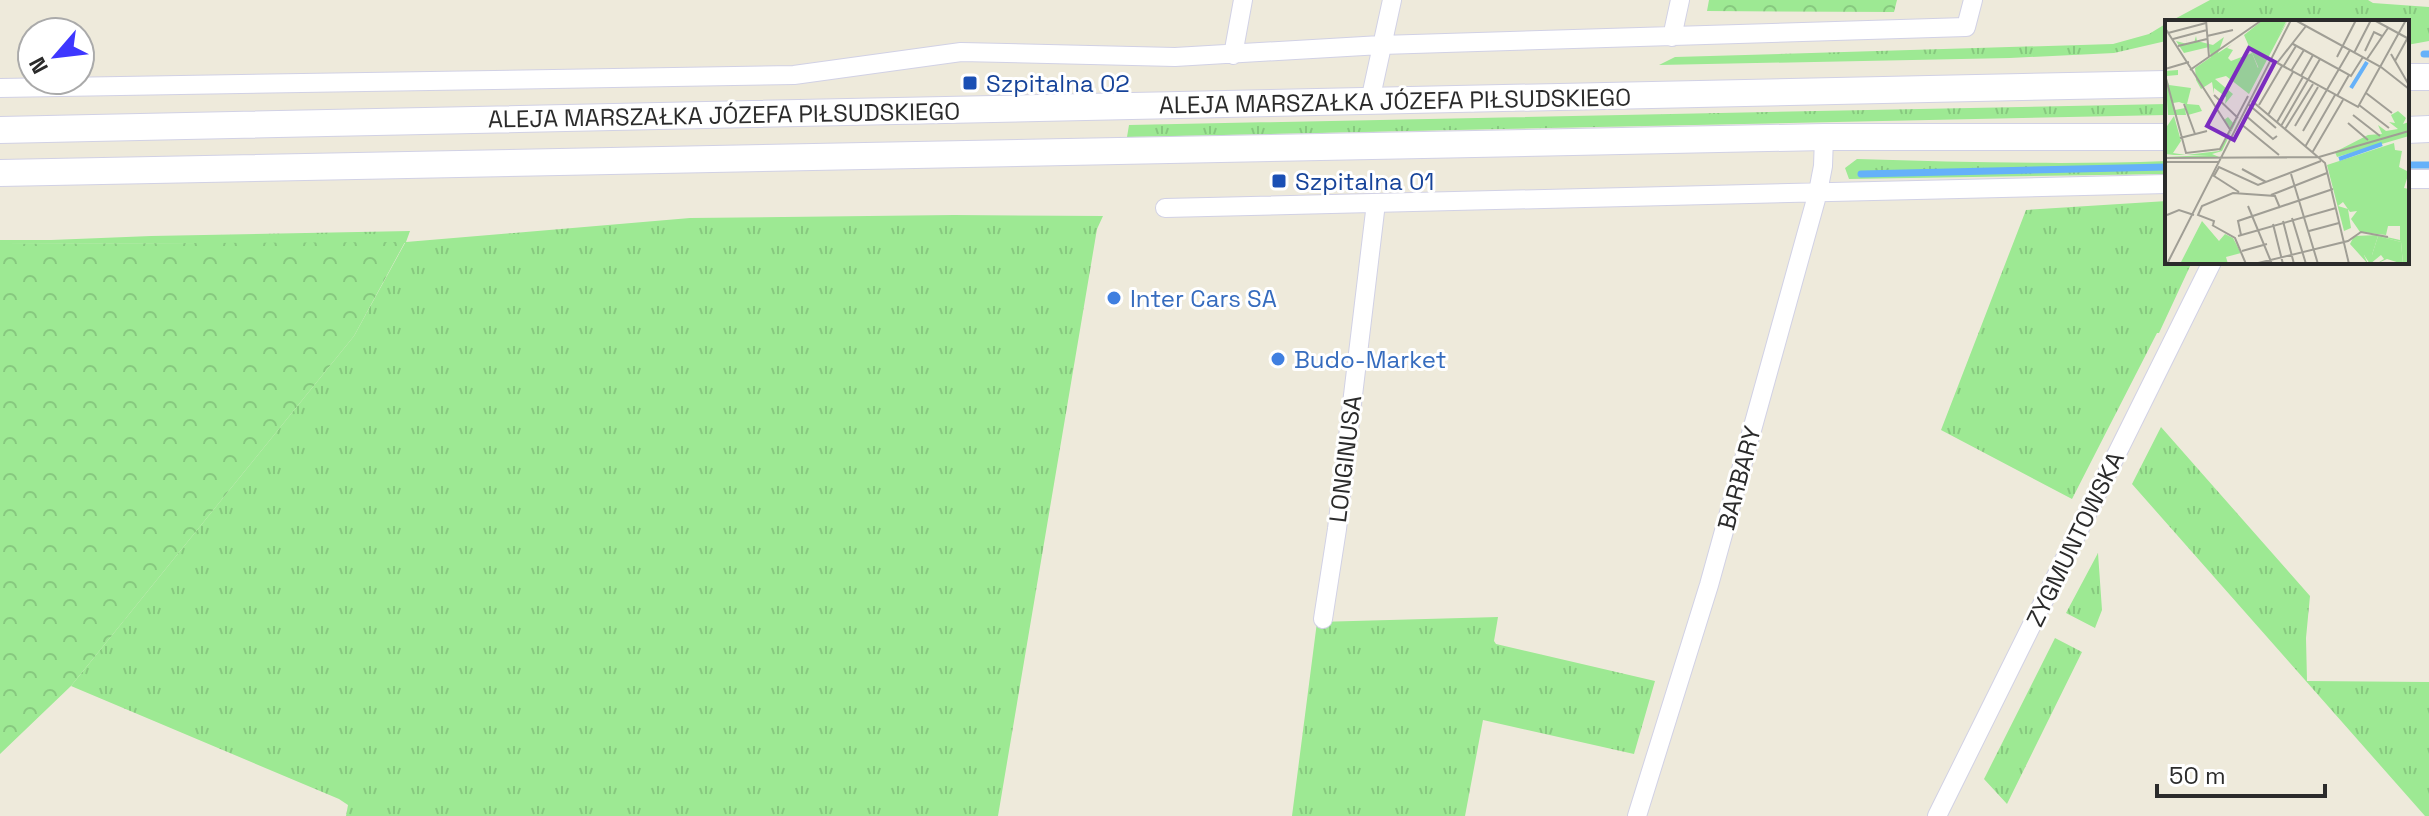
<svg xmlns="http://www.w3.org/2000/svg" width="2429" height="816" font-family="'Space Grotesk',sans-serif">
	<defs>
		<pattern id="grass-tufts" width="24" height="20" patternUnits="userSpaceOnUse" patternTransform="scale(2)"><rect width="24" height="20" fill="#9de993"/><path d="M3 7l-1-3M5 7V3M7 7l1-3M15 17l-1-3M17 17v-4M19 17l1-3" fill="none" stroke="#87c87f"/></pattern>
		<pattern id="forest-crowns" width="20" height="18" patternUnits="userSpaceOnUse" patternTransform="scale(2)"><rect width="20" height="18" fill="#9de993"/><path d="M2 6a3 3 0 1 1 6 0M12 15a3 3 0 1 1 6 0" fill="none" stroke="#87c87f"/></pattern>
	</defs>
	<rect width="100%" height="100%" fill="#eeeadb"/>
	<path fill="url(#grass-tufts)" d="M2210,0H2368L2373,3L2429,7V41L2407,45V22H2169Z
		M2167,23V43L2166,41L2114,53L2010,58L1659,65L1675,57L2113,44L2149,34Z
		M2167,104V115L1127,137L1129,125Z
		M1857,159C1961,162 2063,165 2167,161V174L1849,179L1845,168Z
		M2167,201V262H2192L2159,333H2157L2072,499L1941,430L2026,210Z
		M954,215L1103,216L1097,229L998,816H346L348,805L339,799L71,686L354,336L405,243L0,244V240H51L151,236L410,231L406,242L690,218Z
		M2161,427L2310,596L2306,638L2307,681L2429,682V816H2425L2132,484Z
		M2098,553L2102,610L2095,628L2066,613Z
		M1498,617L1494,641L1496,644L1655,681L1634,754L1483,720L1465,816H1292L1317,622Z
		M2055,638L2082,652L2007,804L1984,779Z"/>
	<path fill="url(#forest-crowns)" d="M1709,0H1897L1894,12L1707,11Z
		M405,242L354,336L71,686L0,754V244Z"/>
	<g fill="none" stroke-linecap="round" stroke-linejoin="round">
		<path stroke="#65b1f9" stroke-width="7" d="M2424,54H2429
			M2407,165H2429
			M1861,174L2167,167"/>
		<defs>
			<path id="minor" d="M1672,37L1680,0
				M1233,55L1243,0
				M0,88L794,75L961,52L1175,57L1381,45L1966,27L1973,0
				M1370,101L1392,0
				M2407,179H2429
				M1165,208L2167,184
				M1323,619L1337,529L1376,203
				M1637,816L1709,585L1818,192L1823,166L1824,137
				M1937,816L2212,262"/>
			<path id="secondary" d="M2407,77H2429
				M0,130L2167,84
				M2407,130L2429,129
				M0,173L1824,137H2167"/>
		</defs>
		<use href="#minor" stroke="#d1d1e5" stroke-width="20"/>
		<use href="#secondary" stroke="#d1d1e5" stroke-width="28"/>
		<use href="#minor" stroke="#fff" stroke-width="18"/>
		<use href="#secondary" stroke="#fff" stroke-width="26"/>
	</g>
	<g fill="#1a4fb4" stroke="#fff" stroke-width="3">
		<rect x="962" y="75" width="16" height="16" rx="4"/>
		<rect x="1271" y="173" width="16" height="16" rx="4"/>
	</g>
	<g fill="#3f7fe0" stroke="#fff" stroke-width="3">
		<circle cx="1114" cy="298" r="8"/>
		<circle cx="1278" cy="359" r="8"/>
	</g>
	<g text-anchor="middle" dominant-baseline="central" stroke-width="6" stroke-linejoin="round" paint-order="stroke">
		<g font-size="24" fill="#164399" stroke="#fff" text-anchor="start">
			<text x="986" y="83">Szpitalna 02</text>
			<text x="1295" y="181">Szpitalna 01</text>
		</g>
		<g font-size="24" fill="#2b2b2b" stroke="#fff">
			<text transform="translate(1395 101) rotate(-1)">ALEJA MARSZAŁKA JÓZEFA PIŁSUDSKIEGO</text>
			<text transform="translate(724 115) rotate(-1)">ALEJA MARSZAŁKA JÓZEFA PIŁSUDSKIEGO</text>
			<text transform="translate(1345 459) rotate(-83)">LONGINUSA</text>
			<text transform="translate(1739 478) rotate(-75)">BARBARY</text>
			<text transform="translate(2075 539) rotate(-64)">ZYGMUNTOWSKA</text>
		</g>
		<g font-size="24" fill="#366cbe" stroke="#fff" text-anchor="start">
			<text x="1130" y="298">Inter Cars SA</text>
			<text x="1294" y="359">Budo-Market</text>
		</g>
	</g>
	<g transform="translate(2165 20)">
		<rect width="244" height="244" fill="#eeeadb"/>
		<path d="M123,0L84,74L61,56L50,59L68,74L60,84L61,77L49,68V74L47,62L36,69L31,60L30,48L46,37L44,27L19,33L11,21L22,24L21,16L22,23H29L31,16L32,21L48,25L59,17L53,33L67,24L62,28L68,30L63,38L66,41L87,33L93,48ZM13,50V55L1,56L4,65L26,68L22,84L34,85L37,91L23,95L20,84L14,82L8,83L10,90L20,88L21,95H3L0,51ZM233,91L241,98L238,104L244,102V116L172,137L170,132L203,115L217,114L213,105L221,111L233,109L224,102L230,103L226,95ZM9,96L16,121L8,133L21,135L54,131L67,110L59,100L63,97L69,104L73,98L57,131L47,134L54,137H0L44,135H9L0,134V109ZM213,216L236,222L238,244L222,239L211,244L219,239L216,235L205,244L199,235H207Z" fill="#9de993"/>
		<path d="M98,0H122L95,51L79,15ZM229,123L230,130L237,131L234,147L244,152L239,168L244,169V244H238L236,222L213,216L207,235H199L203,244L185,224L189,216L213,215L235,220V206H223L221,215L195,212L186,199L192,191L185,192L178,182L173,186L183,189L186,208L179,211L162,145Z" fill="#9de993"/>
		<path d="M37,201L54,221L60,214L68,218L76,233L61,237L63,244H15Z" fill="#9de993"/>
		<path fill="none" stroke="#65b1f9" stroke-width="4" d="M186,68L202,42M174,139L217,124"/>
		<path fill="none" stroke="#a09e95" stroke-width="2" d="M41,0L44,37M130,0L216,47L244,69M209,0L244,19M0,8L66,111M3,13L41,3M42,16L68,10M8,19L42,10M128,24L186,56L198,37M13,26L42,19M200,31L209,12L217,16M189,33L206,0M226,34L244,65M172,37L191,0M202,39L223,8M107,40L193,87L241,0M230,41L242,19M112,43L141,6M118,47L131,26M0,49L24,42M25,50L97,0M126,51L139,30M0,55L21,133L55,129L83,76M136,56L148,35M201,73L227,93M49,75L73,98M172,76L184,55M87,81L160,143L184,244M19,84L30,114M83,84L111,108M94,85L117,46M194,85L224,108M80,95L108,119L112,116M103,95L128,52M188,95L215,116M112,102L138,57M183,103L203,120M76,104L114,135M116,106L155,39M130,106L153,67M120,109L148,64M138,111L185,30M15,118L42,111M140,127L170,75M147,133L178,80M0,138L154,137L244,111M0,142H54M77,149L101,162M126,154L153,244M74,172L49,156L54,147L93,165L156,141M106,175L162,153M83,186L107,244M2,195L14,190L29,195M127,198L141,244M118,201L129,244M108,204L118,244M47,205L70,218L81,244M48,205L49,201L33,195L37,186L68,173L110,176L115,188M144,211L174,203M76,215L73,201L168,169M73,216L171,188M77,231L102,224M2,244L126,0M89,244L183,221L196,212L223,217"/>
		<path fill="#7b2cbf" fill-opacity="0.15" stroke="#7b2cbf" stroke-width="4" d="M84,28L110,42L69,120L42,106Z"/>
		<rect width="244" height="244" fill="none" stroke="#2b2b2b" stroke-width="4"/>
	</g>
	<g transform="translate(56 56) rotate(242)"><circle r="38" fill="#ffffff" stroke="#aaaaaa" stroke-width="2"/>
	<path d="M0-6L14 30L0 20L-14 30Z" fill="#3e37ff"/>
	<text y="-12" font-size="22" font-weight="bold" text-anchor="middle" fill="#2b2b2b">N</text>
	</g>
	<path d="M2157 784v12h168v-12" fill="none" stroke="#2b2b2b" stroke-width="4"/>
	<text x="2169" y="784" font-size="24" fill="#2b2b2b" stroke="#ffffff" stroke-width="6" paint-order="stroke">50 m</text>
</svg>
